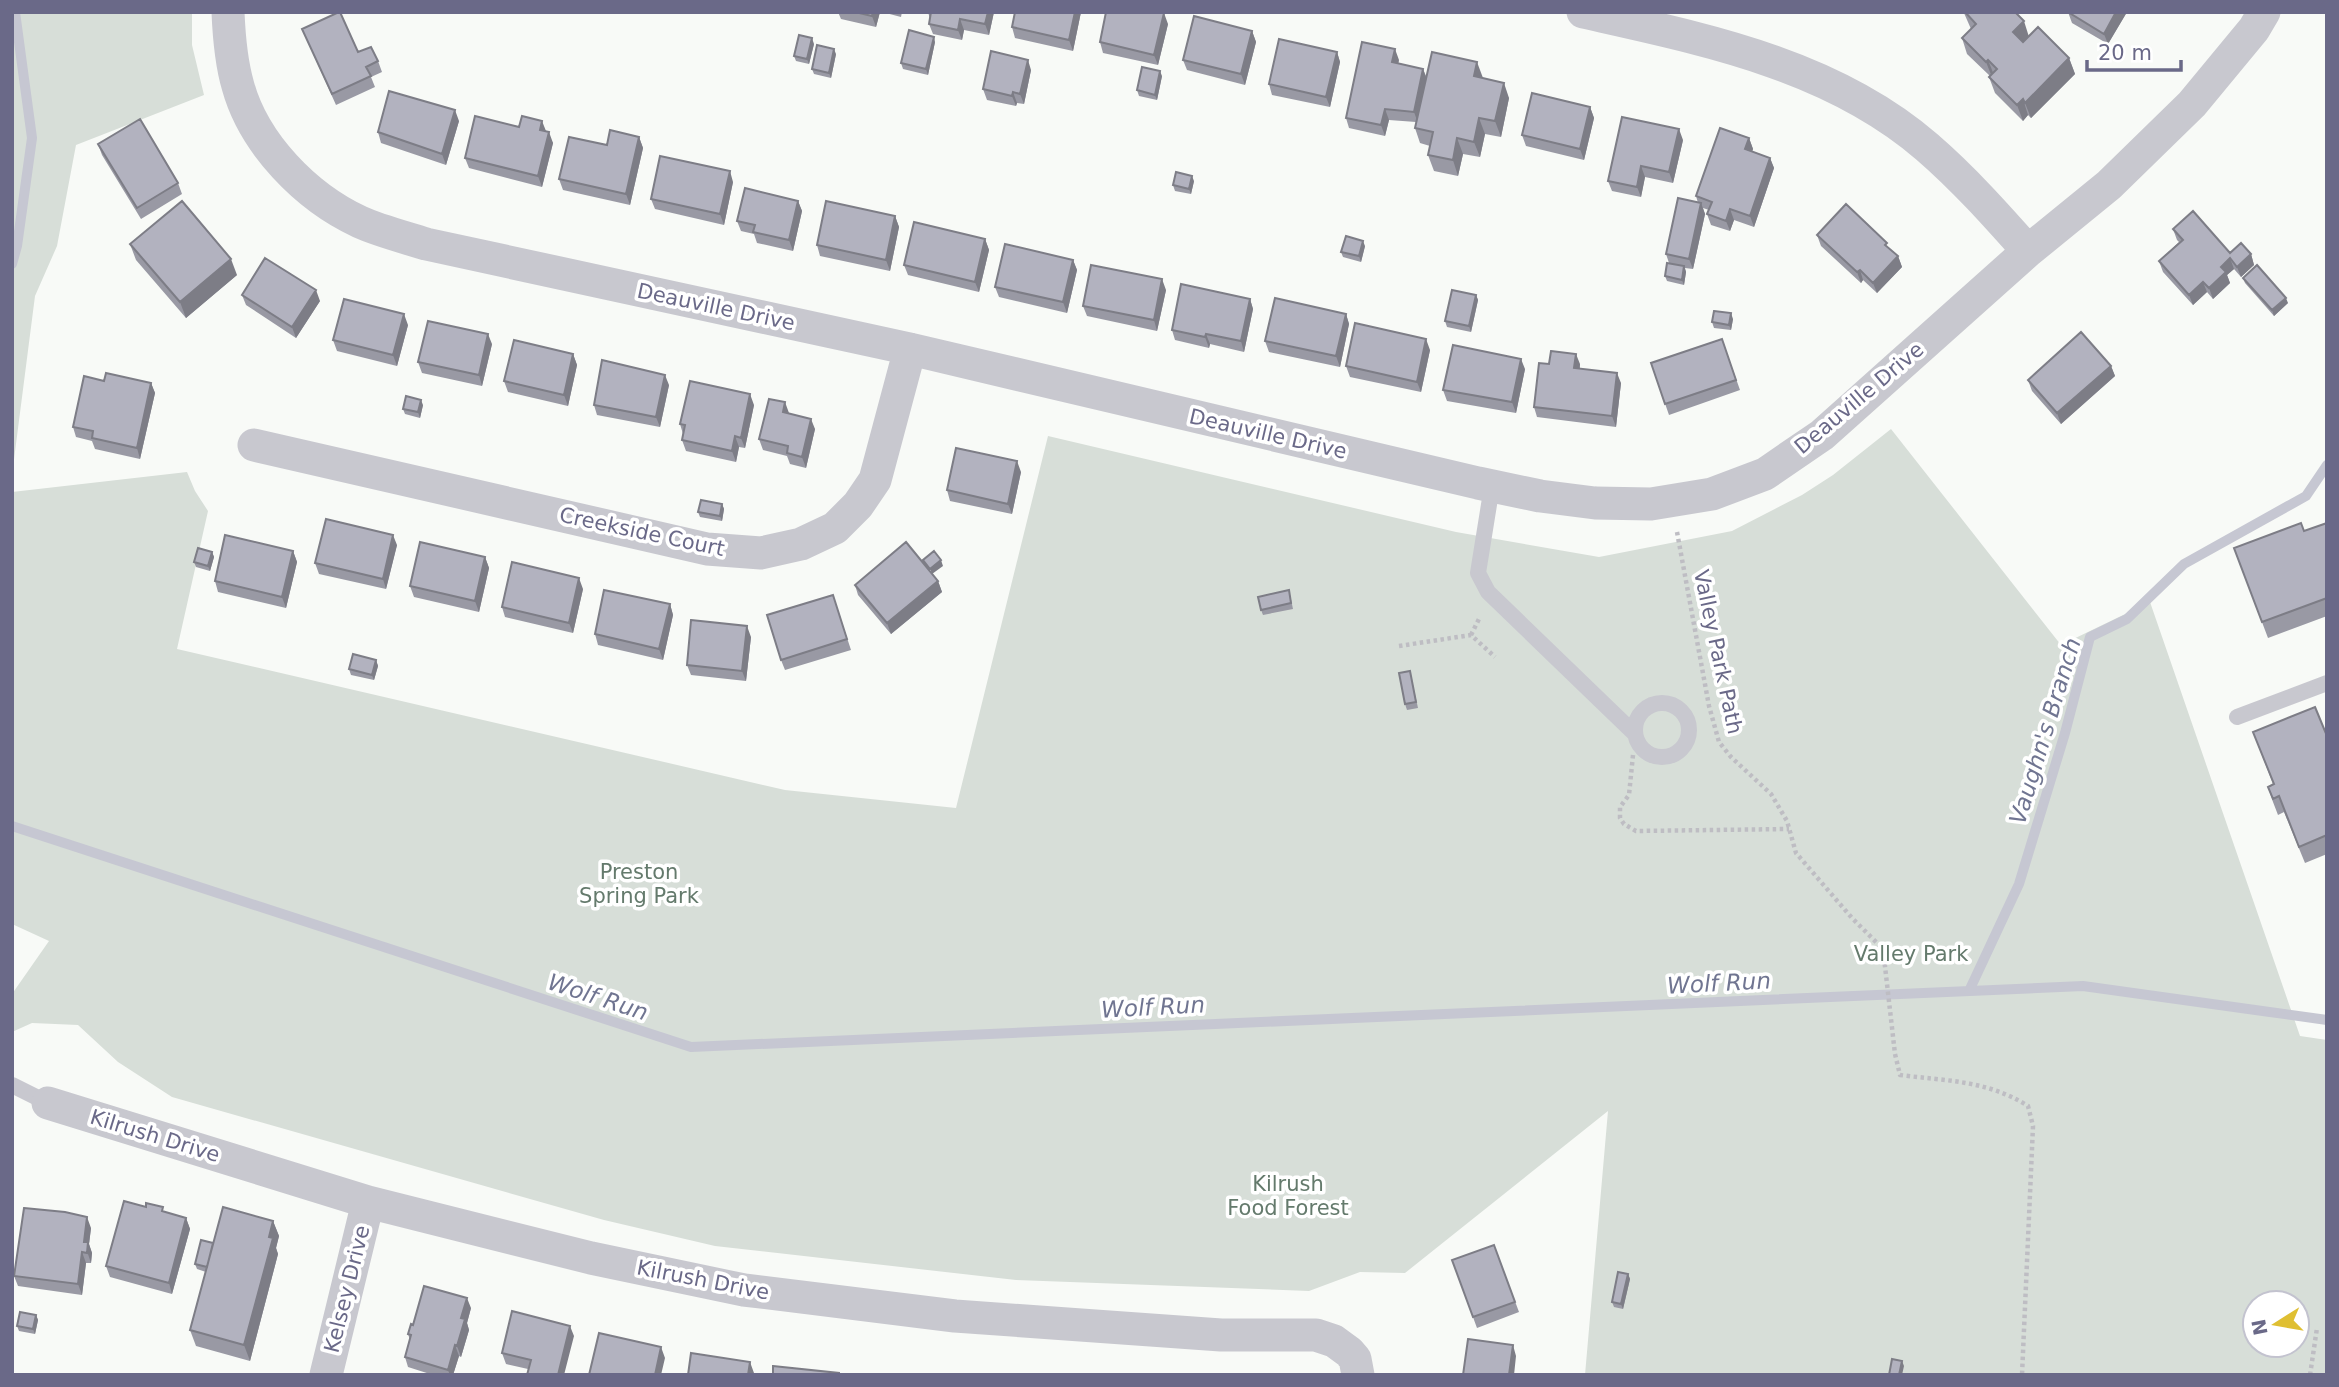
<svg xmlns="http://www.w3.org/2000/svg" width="2339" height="1387" font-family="'DejaVu Sans',sans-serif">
	<rect width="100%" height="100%" fill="#f8faf7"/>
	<path fill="#d7ded8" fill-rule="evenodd" d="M12,12H192V45L204,95L76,145L57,246L35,296L12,475Z
		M1891,429L2061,645L2150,602L2300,1036L2327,1040V1375H1585L1608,1111L1405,1273L1360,1272L1309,1291L1016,1280L715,1246L604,1220L172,1097L118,1062L78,1025L32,1023L12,1032V994L49,941L12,924V492L187,472L195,491L208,511L177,649L785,790L956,808L1048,436L1456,532L1599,557L1732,531L1802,495L1833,475ZM2255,1303H2297V1345H2255Z"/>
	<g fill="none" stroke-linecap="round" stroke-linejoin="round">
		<path stroke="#c6c7d2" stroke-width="10" d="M12,264L17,246L32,138L15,12
			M12,826L691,1047L2083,986L2327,1020
			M1969,991L2019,884L2065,733L2090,637L2127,619L2184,564L2306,496L2327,465"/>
		<path stroke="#bebdc3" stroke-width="4.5" stroke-dasharray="3.5 3.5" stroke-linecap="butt" d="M1677,532L1709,706L1719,742L1731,757L1771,794L1787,821L1796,853L1852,918L1883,949L1895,1054L1900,1075C1946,1081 1987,1080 2028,1106L2033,1126L2022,1375
			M1471,635L1480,617
			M1399,646L1471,635L1495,657
			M1633,755L1629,795L1620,807V818L1624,824L1636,831L1789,829
			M2310,1375L2317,1328"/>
		<path stroke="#c8c8cf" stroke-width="16" d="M1492,486L1478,573L1488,592L1634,733
			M1635 730a27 27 0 1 1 54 0a27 27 0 1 1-54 0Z
			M2237,717L2327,683
			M12,1085L48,1103"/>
		<path stroke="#c8c8cf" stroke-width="33" d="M228,12C229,37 231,62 238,86C254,144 306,197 360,222C380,231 404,237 426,244L910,349L1478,483L1540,496L1595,503L1651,504L1712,494L1765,474L1822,435L2028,251L2109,185L2192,104L2254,29L2264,12
			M1583,12C1703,39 1831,64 1927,147C1964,179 1996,215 2028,251
			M254,445L707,549L761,553L801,544L835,528L858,505L875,480L910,349
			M48,1103L368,1202L591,1258L744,1290L955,1316L1221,1335H1316L1334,1341L1349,1352L1355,1359L1358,1375
			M326,1375L368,1202"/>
	</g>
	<path fill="#9999a4" d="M838,12H880L876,27L841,19Z
		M882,12H902L901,17Z
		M928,12H994L989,35L964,30L962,40L933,34L929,24L930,19Z
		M1015,12H1081L1073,51L1015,38L1012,27Z
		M2068,12H2127L2108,44L2072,23Z
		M1964,13L2029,36L2069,58L2075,74L2031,118L2028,115L2023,121L1995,93L1989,77L1990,76L1967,54L1962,38L1971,29Z
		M1168,24L1158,65L1103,53L1100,42Z
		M302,29L378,61L382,72L371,77L375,87L336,105Z
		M1252,31L1256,42L1245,85L1187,70L1183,60Z
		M935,42L928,75L903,69L901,63Z
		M814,44L809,64L796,61L794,56Z
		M1337,52L1340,62L1330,107L1272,95L1269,84Z
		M836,54L831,78L814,74L812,69Z
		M1399,60L1398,63L1423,69L1426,76L1483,78L1509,98L1501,137L1485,134L1480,157L1463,154L1458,176L1434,171L1428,155L1430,146L1420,143L1415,128L1416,122L1389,120L1385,136L1349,128L1346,118Z
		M1031,70L1024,104L1017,103L1016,106L987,100L983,89Z
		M1162,76L1157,100L1139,96L1137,90Z
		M1590,107L1594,118L1584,160L1526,146L1522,135Z
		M459,121L446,165L381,143L378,132Z
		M519,127L546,132L553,143L542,187L469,168L465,158Z
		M639,137L643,148L630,205L563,190L559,179L607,145Z
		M1749,138L1753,149L1752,151L1770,158L1774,168L1754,227L1734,220L1730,231L1711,225L1707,214L1709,210L1703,208L1705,214L1693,269L1685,268L1686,272L1684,285L1667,281L1665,276L1669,263L1666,254L1698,203L1696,196Z
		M1683,140L1673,183L1645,177L1641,197L1612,191L1608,181Z
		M98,144L178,183L182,194L141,219L102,155Z
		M1194,181L1191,194L1175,191L1173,185Z
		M733,182L724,225L655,209L651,199Z
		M798,201L802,211L793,251L757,243L754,234L741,231L737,221Z
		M895,216L899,227L890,271L820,256L817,245Z
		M2173,229L2230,253L2251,254L2254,265L2241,277L2234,269L2227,275L2230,283L2213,299L2207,292L2193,305L2163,272L2159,261L2179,242L2177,240Z
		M1817,235L1889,248L1898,256L1902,267L1877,293L1863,280L1861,283L1821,246Z
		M985,239L989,250L979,292L908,275L904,265Z
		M130,244L237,275L186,318L136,260Z
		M1365,246L1361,262L1343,257L1341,252Z
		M1073,260L1077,270L1067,313L999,297L995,287Z
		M2243,278L2288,303L2274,316L2245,283Z
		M1166,290L1157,331L1087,316L1083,306Z
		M242,295L320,301L296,338L246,305Z
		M1476,295L1478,300L1471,332L1447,327L1445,321Z
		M1250,299L1253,309L1244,352L1210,344L1209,348L1175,340L1172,330Z
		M1346,314L1349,324L1340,367L1269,352L1265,341Z
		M1733,319L1731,330L1714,328L1712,322Z
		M408,325L397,366L337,351L333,340Z
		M1722,339L1740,390L1669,415L1651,363Z
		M492,344L482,386L422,373L418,362Z
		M1430,350L1421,392L1350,377L1346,366Z
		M573,354L577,365L568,406L508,392L504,381Z
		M1549,364H1580V368L1621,383L1616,427L1537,417L1534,407Z
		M2111,366L2115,376L2061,424L2032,391L2028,380Z
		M1525,369L1516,413L1447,401L1443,390Z
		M104,381L151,383L155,393L140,459L95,449L92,441L76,437L73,427Z
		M669,385L660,427L597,415L594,405Z
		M423,405L420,418L405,414L403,409Z
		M754,405L745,448L739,447L736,462L686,451L682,440L683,434L680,424Z
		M789,413L815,429L806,468L790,464L787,456L763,450L759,439Z
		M1021,472L1012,514L950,501L947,490Z
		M722,504L724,509L722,521L700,517L698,512Z
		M2327,523V616L2268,638L2234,548L2304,531Z
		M397,545L386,589L319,574L315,563Z
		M293,551L297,562L286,608L218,592L215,581Z
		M212,552L214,557L210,571L196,567L194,562Z
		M485,557L489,568L479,612L414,597L410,586Z
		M938,581L942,592L891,634L858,595L855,585Z
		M583,589L573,633L505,617L502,607Z
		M1289,590L1293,609L1263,615L1261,610Z
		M833,595L851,650L785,670L781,660Z
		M670,604L673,615L663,660L598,645L595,634Z
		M751,637L746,681L691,675L687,665Z
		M376,660L378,666L374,680L351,675L349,669Z
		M1410,671L1418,708L1407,710L1405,704Z
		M2253,732L2327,736V854L2305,863L2284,812L2278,815L2273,802L2268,787L2273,784Z
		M165,1212L186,1218L190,1229L172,1294L110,1277L106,1266Z
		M273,1221L279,1236L276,1248L278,1254L250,1361L196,1346L190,1330L206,1272L197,1269L195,1264L213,1243Z
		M91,1228L89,1244L92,1253L91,1263H86L82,1295L18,1286L14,1276Z
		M1494,1245L1519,1312L1477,1328L1452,1260Z
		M1628,1274L1630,1279L1623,1309L1614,1307L1612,1302Z
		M471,1308L467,1323L469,1330L461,1357L459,1356L453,1375H433L408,1367L405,1357L410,1340L408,1334L413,1325Z
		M36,1315L38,1320L35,1334L19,1331L17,1326Z
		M574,1336L528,1369L506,1364L502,1353Z"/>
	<path fill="#7d7d86" d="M873,12H880L876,27L872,16Z
		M988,12H994L989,35L985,24Z
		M1075,12H1081L1073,51L1069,40Z
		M2116,12H2127L2108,44L2104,34Z
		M1164,13L1168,24L1158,65L1154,55Z
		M960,19L964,30L962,40L958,30Z
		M2024,21L2029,37L2018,48L2013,32Z
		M1252,31L1256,42L1245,85L1241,74Z
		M934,37L935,42L928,75L926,69Z
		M812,38L814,44L809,64L807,59Z
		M834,49L836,54L831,78L829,73Z
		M1395,49L1399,60L1396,73L1392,62Z
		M1337,52L1340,62L1330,107L1326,97Z
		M2069,58L2075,74L2031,118L2025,103Z
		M1028,60L1031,70L1024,104L1020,94Z
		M1988,60L1994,75L1992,77L1986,62Z
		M1477,62L1483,78L1474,76Z
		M1423,69L1427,80L1418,123L1414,112Z
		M1160,71L1162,76L1157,100L1155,95Z
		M1504,83L1509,98L1501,137L1495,121Z
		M1013,92L1017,103L1016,106L1012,96Z
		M2023,99L2028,115L2023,121L2017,105Z
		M1590,107L1594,118L1584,160L1580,149Z
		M1385,109L1389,120L1385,136L1381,125Z
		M455,110L459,121L446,165L442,154Z
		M1479,118L1485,134L1480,157L1474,142Z
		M542,121L546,131L544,141L540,130Z
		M1679,129L1683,140L1673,183L1669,172Z
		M549,132L553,143L542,187L538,176Z
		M639,137L643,148L630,205L626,194Z
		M1457,138L1463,154L1458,176L1453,160Z
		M1749,138L1753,149L1749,160L1745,149Z
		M1770,158L1774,168L1754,227L1750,216Z
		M1641,166L1645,177L1641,197L1637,187Z
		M730,171L733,182L724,225L720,214Z
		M1192,176L1194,181L1191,194L1189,189Z
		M798,201L802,211L793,251L789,240Z
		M1701,203L1705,214L1693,269L1689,259Z
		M1730,209L1734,220L1730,231L1726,221Z
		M895,216L899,227L890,271L886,260Z
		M985,239L989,250L979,292L975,282Z
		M1363,241L1365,246L1361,262L1359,256Z
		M2251,254L2254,265L2241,277L2237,267Z
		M1898,256L1902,267L1877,293L1873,283Z
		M2230,258L2234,269L2227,275L2230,283L2213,299L2209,288L2221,267Z
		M231,259L237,275L186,318L180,302Z
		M1073,260L1077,270L1067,313L1063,302Z
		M1684,266L1686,272L1684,285L1682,280Z
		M1860,270L1863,280L1861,283L1857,272Z
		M1162,279L1166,290L1157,331L1154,320Z
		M2203,282L2207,292L2193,305L2189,295Z
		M316,290L320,301L296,338L292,327Z
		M1476,295L1478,300L1471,332L1469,326Z
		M2286,298L2288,303L2274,316L2272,310Z
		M1250,299L1253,309L1244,352L1241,341Z
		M1731,313L1733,319L1731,330L1729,325Z
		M404,314L408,325L397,366L393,355Z
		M1346,314L1349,324L1340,367L1336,356Z
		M488,334L492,344L482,386L479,375Z
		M1206,334L1210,344L1209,348L1205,337Z
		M1426,339L1430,350L1421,392L1417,382Z
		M573,354L577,365L568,406L564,395Z
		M1576,354L1580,364L1578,378L1574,368Z
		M1521,359L1525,369L1516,413L1512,402Z
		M2111,366L2115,376L2061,424L2057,413Z
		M1617,373L1621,383L1616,427L1612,416Z
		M665,375L669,385L660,427L656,417Z
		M151,383L155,393L140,459L137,448Z
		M750,394L754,405L745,448L741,438Z
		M421,400L423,405L420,418L418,412Z
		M785,402L789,413L783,412Z
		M811,419L815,429L806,468L802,457Z
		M735,436L739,447L736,462L732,451Z
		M1017,461L1021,472L1012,514L1008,504Z
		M722,504L724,509L722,521L720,516Z
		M393,535L397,545L386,589L383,579Z
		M293,551L297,562L286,608L282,597Z
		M212,552L214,557L210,571L208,566Z
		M485,557L489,568L479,612L475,601Z
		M941,560L943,566L932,574L930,569Z
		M579,578L583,589L573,633L569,623Z
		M938,581L942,592L891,634L887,623Z
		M670,604L673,615L663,660L659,649Z
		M747,626L751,637L746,681L742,671Z
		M376,660L378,666L374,680L372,675Z
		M87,1217L91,1228L89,1244L92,1253L91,1263L84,1242Z
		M186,1218L190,1229L172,1294L169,1283Z
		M273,1221L279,1236L276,1248L278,1254L250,1361L244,1345Z
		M82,1252L86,1263L82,1295L78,1284Z
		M1628,1274L1630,1279L1623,1309L1621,1304Z
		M467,1298L471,1308L467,1323L469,1330L461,1357L457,1346L461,1318Z
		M36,1315L38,1320L35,1334L33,1329Z
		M570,1326L574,1336L564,1375H558Z
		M455,1345L459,1356L453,1375H450L448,1370Z
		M1513,1345L1516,1356L1514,1375H1509Z
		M661,1347L665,1358L661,1375H655Z
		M1902,1361L1904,1366L1902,1375H1899Z
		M750,1362L754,1373V1375H748Z"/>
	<path fill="#b2b2bf" stroke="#7d7d86" stroke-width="2" d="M339,12H340L358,52L371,47L378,61L366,67L371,76L332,94L302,29Z
		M855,12H873L872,16Z
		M931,12H988L985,24L960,19L958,30L929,24Z
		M1015,12H1075L1069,40L1012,27Z
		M1106,12L1164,13L1154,55L1100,42Z
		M1965,12H2015L2024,21L2013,32L2023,42L2038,27L2069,58L2025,103L2023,99L2017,105L1989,77L1997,69L1988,60L1986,62L1962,38L1976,24Z
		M2068,12H2116L2104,34Z
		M1194,16L1252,31L1241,74L1183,60Z
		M909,30L934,37L926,69L901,63Z
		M799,35L812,38L807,59L794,56Z
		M1279,39L1337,52L1326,97L1269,84Z
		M1362,42L1395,49L1392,62L1423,69L1414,112L1385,109L1381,125L1346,118Z
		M817,45L834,49L829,73L812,69Z
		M991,51L1028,60L1020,94L1013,92L1012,96L983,89Z
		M1432,52L1477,62L1474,76L1504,83L1495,121L1479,118L1474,142L1457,138L1453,160L1428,155L1433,132L1415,128Z
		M1142,67L1160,71L1155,95L1137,90Z
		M389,91L455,110L442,154L378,132Z
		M1532,93L1590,107L1580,149L1522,135Z
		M475,116L519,127L522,116L542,121L540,130L549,132L538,176L465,158Z
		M1622,117L1679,129L1669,172L1641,166L1637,187L1608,181Z
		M140,119L178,183L137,208L98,144Z
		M1720,128L1749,138L1745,149L1770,158L1750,216L1730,209L1726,221L1707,214L1712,202L1696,196Z
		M610,130L639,137L626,194L559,179L569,137L607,145Z
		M660,156L730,171L720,214L651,199Z
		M1176,172L1192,176L1189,189L1173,185Z
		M745,188L798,201L789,240L753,232L755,225L737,221Z
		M1678,198L1701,203L1689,259L1666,254Z
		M182,201L231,259L180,302L130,244Z
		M826,201L895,216L886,260L817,245Z
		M1846,204L1887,243L1885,245L1898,256L1873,283L1860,270L1857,272L1817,235Z
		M2193,211L2230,253L2241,243L2251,254L2237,267L2230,258L2221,267L2226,272L2209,288L2203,282L2189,295L2159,261L2183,240L2173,229Z
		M914,222L985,239L975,282L904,265Z
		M1346,236L1363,241L1359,256L1341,252Z
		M1005,244L1073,260L1063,302L995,287Z
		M265,258L316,290L292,327L242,295Z
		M1667,263L1684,266L1682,280L1665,276Z
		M1091,265L1162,279L1154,320L1083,306Z
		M2257,265L2286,298L2272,310L2243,278Z
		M1181,284L1250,299L1241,341L1206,334L1205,337L1172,330Z
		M1452,290L1476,295L1469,326L1445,321Z
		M1275,298L1346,314L1336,356L1265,341Z
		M344,299L404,314L393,355L333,340Z
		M1714,311L1731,313L1729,325L1712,322Z
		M428,321L488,334L479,375L418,362Z
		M1355,323L1426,339L1417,382L1346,366Z
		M2081,332L2111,366L2057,413L2028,380Z
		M1722,339L1736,380L1665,404L1651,363Z
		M514,340L573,354L564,395L504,381Z
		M1453,345L1521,359L1512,402L1443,390Z
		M1551,351L1576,354L1574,368L1617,373L1612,416L1534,407L1539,363L1549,364Z
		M602,360L665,375L656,417L594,405Z
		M106,373L151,383L137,448L92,438L93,431L73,427L84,376L104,381Z
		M690,381L750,394L741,438L735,436L732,451L682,440L685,425L680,424Z
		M406,396L421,400L418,412L403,409Z
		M769,399L785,402L783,412L811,419L802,457L787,453L788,446L759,439Z
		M956,448L1017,461L1008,504L947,490Z
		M701,500L722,504L720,516L698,512Z
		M326,519L393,535L383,579L315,563Z
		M2301,523L2304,531L2327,523V598L2262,622L2234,548Z
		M225,535L293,551L282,597L215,581Z
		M420,542L485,557L475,601L410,586Z
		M906,542L938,581L887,623L855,585Z
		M198,548L212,552L208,566L194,562Z
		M934,551L941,560L930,569L923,560Z
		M512,562L579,578L569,623L502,607Z
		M604,590L670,604L659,649L595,634Z
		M1289,590L1291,603L1261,610L1258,597Z
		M833,595L847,639L781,660L767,615Z
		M691,620L747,626L742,671L687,665Z
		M353,654L376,660L372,675L349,669Z
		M1410,671L1416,702L1405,704L1399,673Z
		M2315,707L2327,736V835L2299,847L2279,796L2273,799L2268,787L2274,784L2253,732Z
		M124,1201L146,1207V1203L163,1207L162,1211L186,1218L169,1283L106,1266Z
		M223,1207L273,1221L269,1237L273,1238L244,1345L190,1330Z
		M24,1208L65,1212L87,1217L84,1242H88L87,1253L82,1252L78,1284L14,1276Z
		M201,1240L213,1243L207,1267L195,1264Z
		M1494,1245L1515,1302L1473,1317L1452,1260Z
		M1618,1272L1628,1274L1621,1304L1612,1302Z
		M424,1286L467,1298L461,1318L465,1319L457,1346L455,1345L448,1370L405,1357L411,1335L408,1334L411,1324L413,1325Z
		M512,1311L570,1326L558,1375H527L531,1360L502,1353Z
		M20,1312L36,1315L33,1329L17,1326Z
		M599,1333L661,1347L655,1375H589Z
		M1468,1339L1513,1345L1509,1375H1463Z
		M691,1353L750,1362L748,1375H688Z
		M1892,1359L1902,1361L1899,1375H1889Z
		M773,1366L839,1373V1375H773Z"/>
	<g text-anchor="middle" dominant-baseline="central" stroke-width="7" stroke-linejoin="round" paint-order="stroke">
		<g font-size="21" fill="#6a6988" stroke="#fff">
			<text transform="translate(716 307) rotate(12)">Deauville Drive</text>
			<text transform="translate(1859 398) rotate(-40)">Deauville Drive</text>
			<text transform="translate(1268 434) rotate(13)">Deauville Drive</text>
			<text transform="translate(642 532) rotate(12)">Creekside Court</text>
			<text transform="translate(1718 652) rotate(78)">Valley Park Path</text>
			<text transform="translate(155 1136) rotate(17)">Kilrush Drive</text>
			<text transform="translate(703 1280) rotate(11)">Kilrush Drive</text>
			<text transform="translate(347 1289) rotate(-76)">Kelsey Drive</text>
		</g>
		<g font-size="21" fill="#647a6c" stroke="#fff">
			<text x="639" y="872">Preston<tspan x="639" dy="24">Spring Park</tspan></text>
			<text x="1911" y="954">Valley Park</text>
			<text x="1288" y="1184">Kilrush<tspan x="1288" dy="24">Food Forest</tspan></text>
		</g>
		<g font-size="23" font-style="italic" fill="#707591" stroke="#fff">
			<text transform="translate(2045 731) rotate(-73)">Vaughn's Branch</text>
			<text transform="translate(1719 983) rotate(-3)">Wolf Run</text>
			<text transform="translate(598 997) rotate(18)">Wolf Run</text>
			<text transform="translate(1153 1007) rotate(-3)">Wolf Run</text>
		</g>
	</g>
	<rect width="2339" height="1387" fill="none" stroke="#6a6988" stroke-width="28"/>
	<g transform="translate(2276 1324) rotate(259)"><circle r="33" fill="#ffffff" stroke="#c3c3cf" stroke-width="2"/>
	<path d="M0-5L12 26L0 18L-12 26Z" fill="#dfbf32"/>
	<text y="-10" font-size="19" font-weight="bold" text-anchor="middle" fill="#6a6988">N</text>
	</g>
	<path d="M2087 60v10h94v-10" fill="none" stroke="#6a6988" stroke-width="3.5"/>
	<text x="2098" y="60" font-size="21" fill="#6a6988" stroke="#ffffff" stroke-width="5" paint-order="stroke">20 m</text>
</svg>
